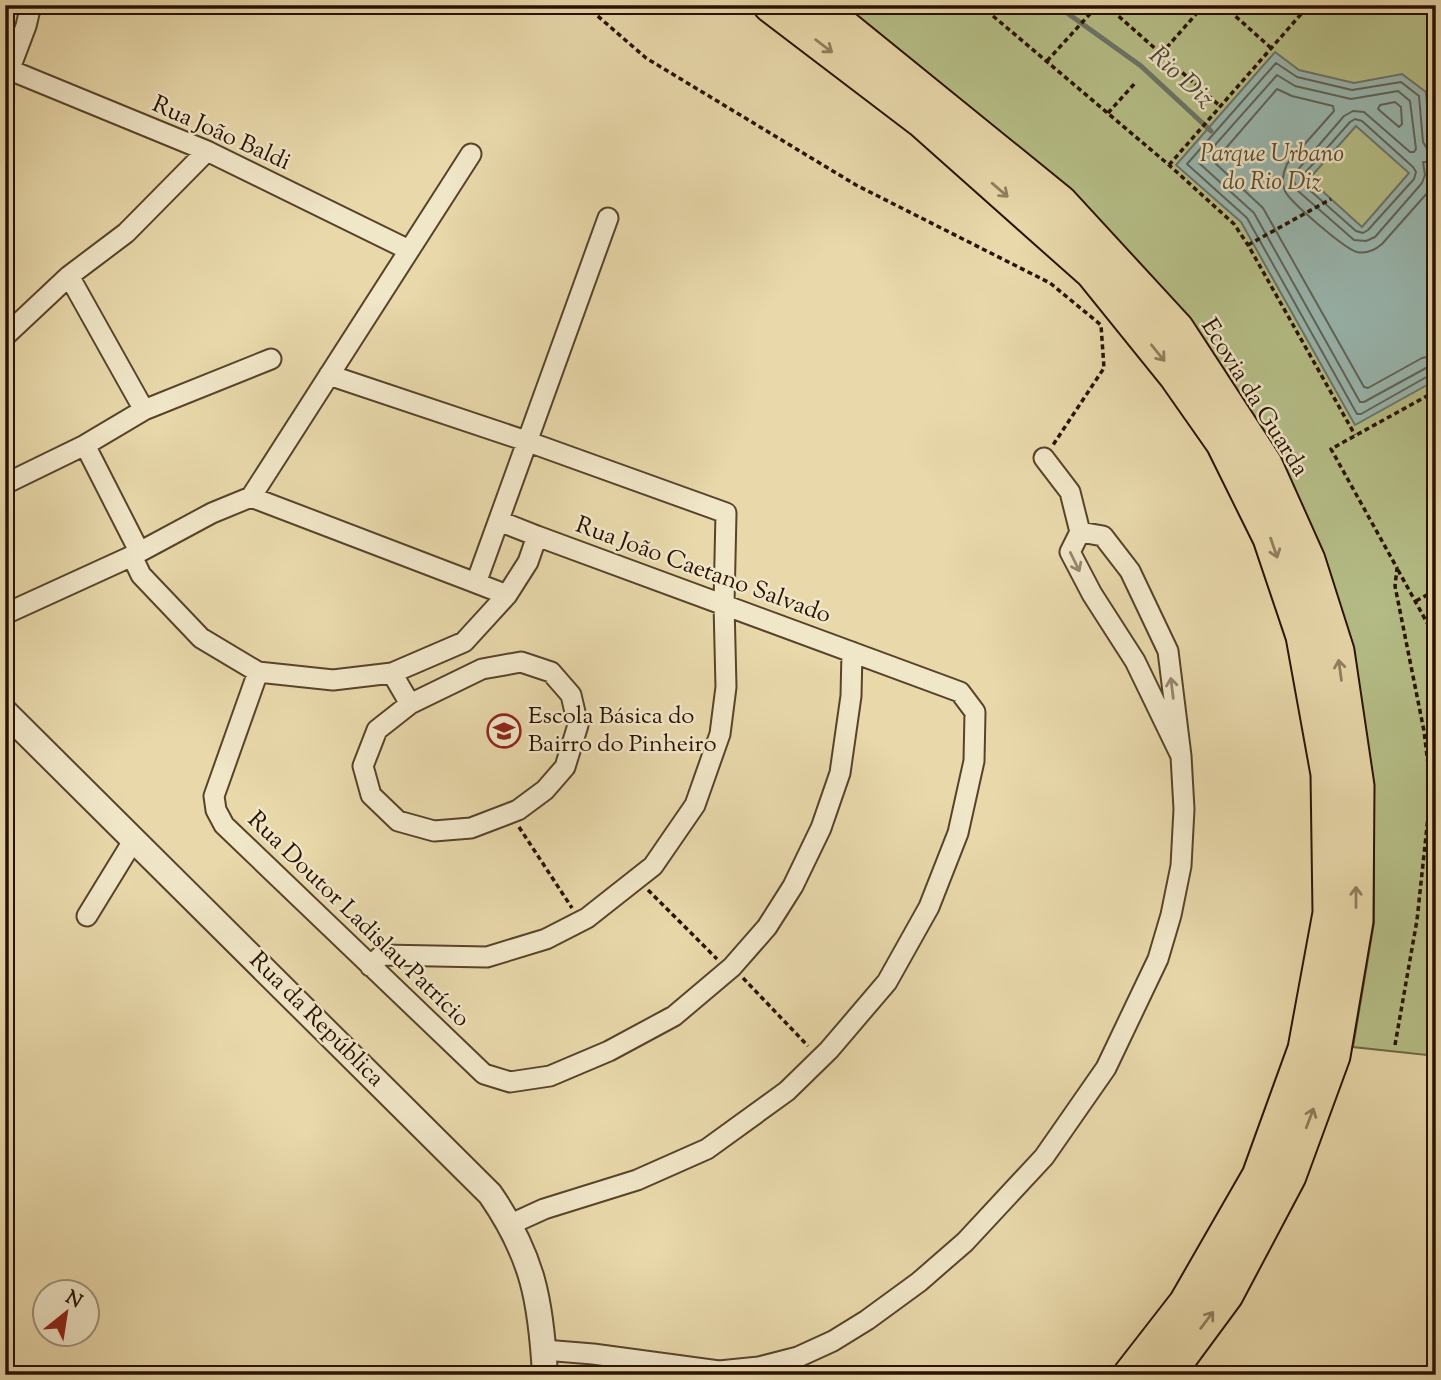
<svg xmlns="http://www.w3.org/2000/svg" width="1441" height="1380" font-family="'Sorts Mill Goudy',serif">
	<rect width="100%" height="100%" fill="#e8d8aa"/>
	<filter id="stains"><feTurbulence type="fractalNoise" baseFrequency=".00286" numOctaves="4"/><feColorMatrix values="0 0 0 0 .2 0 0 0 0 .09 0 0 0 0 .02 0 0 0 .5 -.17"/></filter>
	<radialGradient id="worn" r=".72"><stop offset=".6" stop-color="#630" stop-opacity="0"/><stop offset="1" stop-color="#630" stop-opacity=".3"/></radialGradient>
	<path fill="#b6bf88" stroke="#6f6844" stroke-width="2" d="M843,5H1436V1056L1353,1047L1374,923V786L1352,647L1071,191Z"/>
	<path fill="#99b8b1" stroke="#6c756a" stroke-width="2" fill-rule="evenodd" d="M1275,52L1299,70L1354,83L1402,74L1426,92L1430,142L1436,150V380L1355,425L1241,222L1176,165ZM1356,126L1409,173L1362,227L1309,179Z"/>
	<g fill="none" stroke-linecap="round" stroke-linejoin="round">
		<path stroke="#606458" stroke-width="2" d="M1395,102L1401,107L1402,124L1399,127L1378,109L1380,105Z
			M1355,119L1362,121L1413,167L1416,172L1414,179L1368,230L1363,233L1356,231L1305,186L1302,180L1304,174L1350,122Z
			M1436,153L1429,152L1423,142L1419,96L1401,82L1352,90L1297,77L1276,63L1187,164L1247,218L1357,414H1361L1430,375H1436
			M1436,162H1423L1425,175L1422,183L1375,237L1366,241L1354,240L1298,191L1294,181L1295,173L1344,116L1353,111L1364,112L1410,152H1414L1416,149L1410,101L1398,91L1351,99L1295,86L1277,75L1199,163L1254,213L1360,402H1364L1426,368L1436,366
			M1436,174L1429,191L1382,244C1375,250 1366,254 1357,252C1345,249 1290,202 1285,191C1281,182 1283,173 1287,164L1334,111L1333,106L1292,96L1277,89L1214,162L1263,208L1364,387L1368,388L1422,358L1436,355"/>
		<path stroke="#6c756a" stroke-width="5" d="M1056,5L1141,66L1211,131"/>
		<defs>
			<path id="minor" d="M5,68L207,151L409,250
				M9,71L26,26L31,5
				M471,154L251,497L476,583
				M69,276L144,410
				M5,336L69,276L126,233L207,151
				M329,375L526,441L726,513L724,604L726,687L720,734L695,805L653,866L587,918L546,939L487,957L382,955L370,966
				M85,445L139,551
				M1044,458L1070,492L1080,532
				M5,484L85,445L144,410L271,359
				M132,556L141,575L201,638L258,672L333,680L392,673L464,642L507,595L528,562L537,536L499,521
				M507,595L476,583L608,218
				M5,614L132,556L212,513L251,497
				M521,662L551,672L571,695L578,725L565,767L545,790L518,810L471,828L434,831L398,821L371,795L363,766L377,730L410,704L482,669Z
				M258,672L214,796L216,810L224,825L484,1074L510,1082L550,1076L609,1051L674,1016L732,967L767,927L793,886L821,828L840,773L851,696L852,652
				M392,673L410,704
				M87,916L133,841
				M511,1224L544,1209L637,1180L707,1149L787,1091L829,1050L887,982L929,907L958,833L974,761L975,712L960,692L537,536
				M544,1350L593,1354L719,1371L759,1367L798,1357L833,1341L867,1320L919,1282L965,1242L1044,1157L1106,1068L1158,959L1171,915L1181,866L1184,809L1181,756L1168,651L1130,571L1103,536L1080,532L1070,552L1092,594L1135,661L1181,756"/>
			<path id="tertiary" d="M5,712L490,1194C533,1256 541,1301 545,1375"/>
			<path id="trunk" d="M770,5L921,120L1092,272L1176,376L1223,443L1270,538L1303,636L1328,774L1330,913L1305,1049L1259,1176L1186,1303L1130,1375
				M817,5L1060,202L1177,329L1265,464L1308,560L1337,651L1357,786L1356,921L1333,1056L1289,1176L1226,1295L1167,1375"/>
		</defs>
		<use href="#minor" stroke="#58432a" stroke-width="23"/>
		<use href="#tertiary" stroke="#58432a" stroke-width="28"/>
		<use href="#trunk" stroke="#281100" stroke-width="37"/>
		<path stroke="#281100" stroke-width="3.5" stroke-dasharray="5 3.5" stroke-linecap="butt" d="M585,5L646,58L856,185L1050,283L1101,325L1104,368L1053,445
			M980,5L1169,165L1234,224L1248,245L1355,435
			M1106,5L1220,106
			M1223,5L1271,48
			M988,11L993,5
			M1161,54L1204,5
			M1047,61L1098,5
			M1108,113L1136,82
			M1169,165L1309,5
			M1248,245L1331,199
			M1436,391L1331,449L1397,568L1395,586L1424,731L1431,789L1436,806
			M1398,570L1436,639
			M1416,601L1436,590
			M519,827L572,908
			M648,890L717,959
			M743,978L808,1046
			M1395,1045L1417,920L1431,789L1436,788"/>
		<use href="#minor" stroke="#f0e6c8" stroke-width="19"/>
		<use href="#tertiary" stroke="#f0e6c8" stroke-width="24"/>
		<use href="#trunk" stroke="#e8d8aa" stroke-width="33"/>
	</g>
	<defs><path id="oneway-shaft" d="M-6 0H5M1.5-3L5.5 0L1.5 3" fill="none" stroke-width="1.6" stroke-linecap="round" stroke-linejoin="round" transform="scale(1.75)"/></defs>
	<g stroke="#927e5e">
		<use href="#oneway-shaft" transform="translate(824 46) rotate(37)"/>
		<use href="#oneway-shaft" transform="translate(1000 190) rotate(41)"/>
		<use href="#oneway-shaft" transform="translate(1158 353) rotate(51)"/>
		<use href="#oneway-shaft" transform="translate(1274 548) rotate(71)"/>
		<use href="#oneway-shaft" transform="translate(1340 670) rotate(-98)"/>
		<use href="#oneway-shaft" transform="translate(1356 897) rotate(-90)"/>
		<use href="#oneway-shaft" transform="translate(1310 1118) rotate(-69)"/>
		<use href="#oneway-shaft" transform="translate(1207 1320) rotate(-53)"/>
	</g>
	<g stroke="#96866e">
		<use href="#oneway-shaft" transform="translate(1075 562) rotate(64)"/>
		<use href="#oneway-shaft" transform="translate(1172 688) rotate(-97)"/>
	</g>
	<defs>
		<symbol id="school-ring" viewBox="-11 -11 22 22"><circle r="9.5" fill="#f0e6c8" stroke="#8f2418" stroke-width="1.5"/><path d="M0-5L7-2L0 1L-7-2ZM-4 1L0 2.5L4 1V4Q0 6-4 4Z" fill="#8f2418"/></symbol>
	</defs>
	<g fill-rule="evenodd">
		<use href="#school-ring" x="485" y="712" width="38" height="38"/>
	</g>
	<g text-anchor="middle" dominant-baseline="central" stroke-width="5" stroke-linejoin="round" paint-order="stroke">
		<g font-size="24" fill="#281100" stroke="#f0e6c8">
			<text transform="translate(221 134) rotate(24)">Rua João Baldi</text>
			<text transform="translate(1254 398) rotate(58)">Ecovia da Guarda</text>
			<text transform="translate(703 571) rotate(20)">Rua João Caetano Salvado</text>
			<text transform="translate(358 920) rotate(44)">Rua Doutor Ladislau Patrício</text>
			<text transform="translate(316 1020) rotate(45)">Rua da República</text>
		</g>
		<g font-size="24" font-style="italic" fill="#5a4e30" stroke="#f0e6c8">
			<text x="1272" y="155">Parque Urbano<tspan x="1272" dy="28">do Rio Diz</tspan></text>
		</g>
		<g font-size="24" fill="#281100" stroke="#f0e6c8" text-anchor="start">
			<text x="528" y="717">Escola Básica do<tspan x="528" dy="28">Bairro do Pinheiro</tspan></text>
		</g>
		<g font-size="26" font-style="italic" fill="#504b3e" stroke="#f0e6c8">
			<text transform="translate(1181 78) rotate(42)">Rio Diz</text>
		</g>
	</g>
	<rect width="1441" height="1380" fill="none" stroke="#e8d8aa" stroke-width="28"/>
	<rect x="7" y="7" width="1427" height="1366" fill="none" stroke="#281100" stroke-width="3.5"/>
	<rect x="14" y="14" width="1413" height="1352" fill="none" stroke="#281100" stroke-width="2"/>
	<g transform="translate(66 1313) rotate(30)"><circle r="33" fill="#f0e6c8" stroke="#a09178" stroke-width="2"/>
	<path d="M0-5L12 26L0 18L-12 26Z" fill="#8f2418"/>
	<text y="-10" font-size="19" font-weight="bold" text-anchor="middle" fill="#281100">N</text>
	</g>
	<rect width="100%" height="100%" filter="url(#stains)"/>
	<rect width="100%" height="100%" fill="url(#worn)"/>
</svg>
